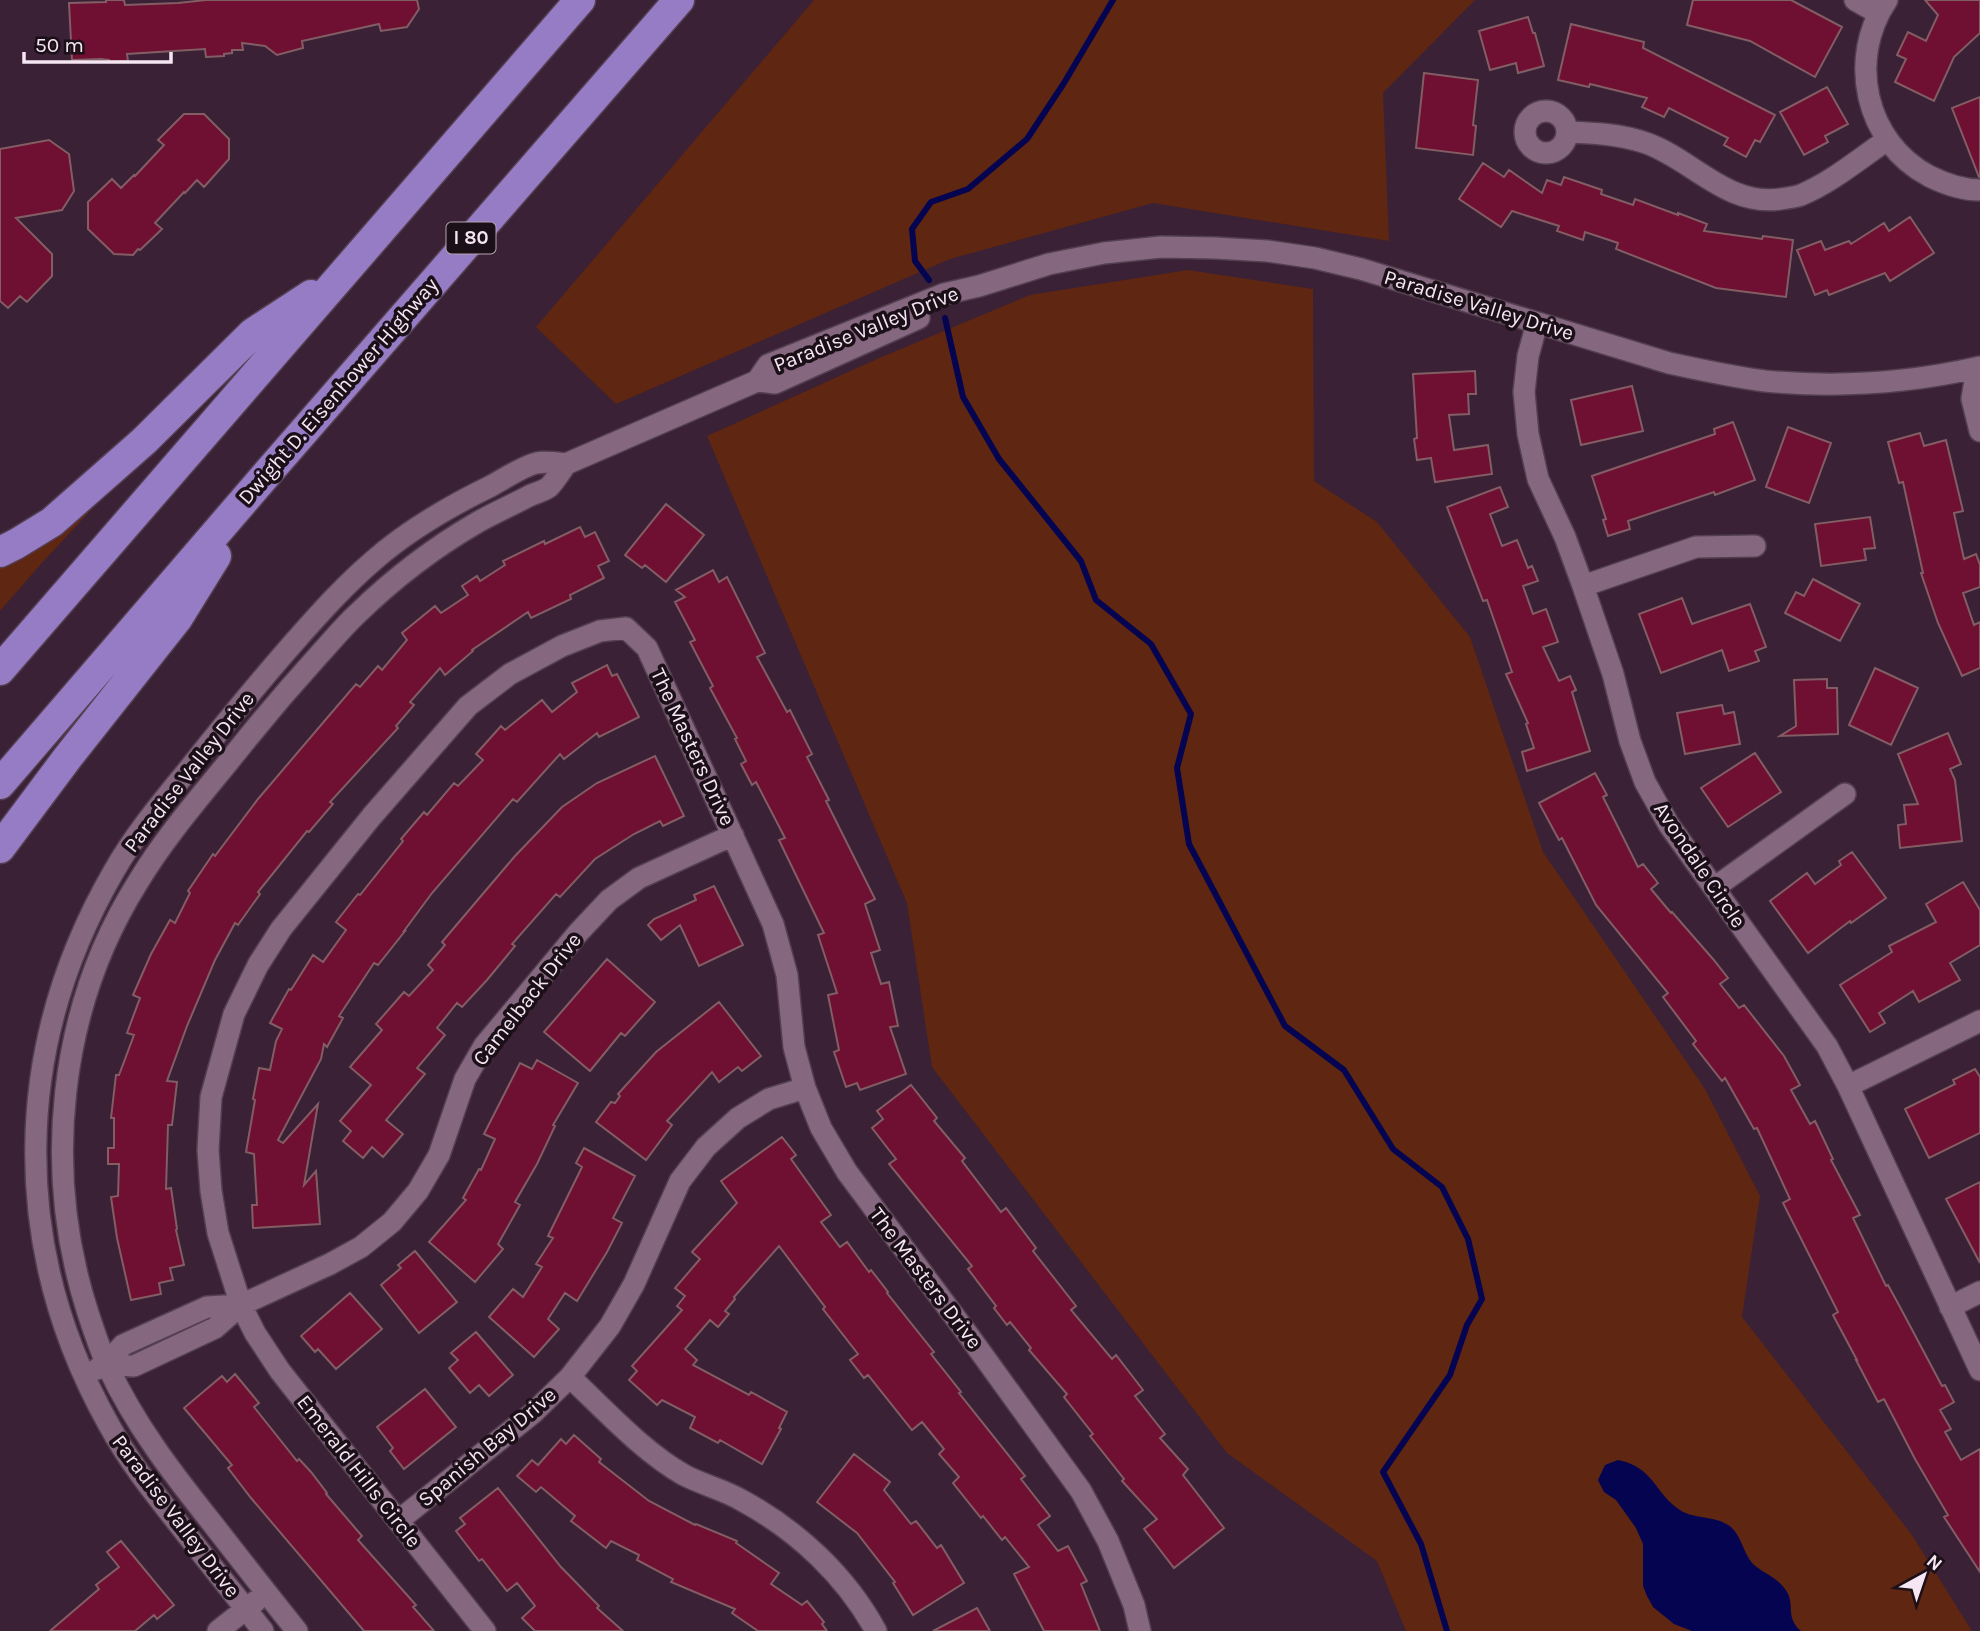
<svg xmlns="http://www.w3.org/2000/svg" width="1980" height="1631" font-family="Karla,sans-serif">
	<rect width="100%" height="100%" fill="#3a2136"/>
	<path fill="#5f2611" d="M814,0H1475L1383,93L1389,241L1153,203L950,259L616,404L536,327Z
		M1188,270L1313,289L1314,481L1377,522L1470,637L1543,852L1705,1089L1760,1196L1742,1317L1912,1535L1972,1631H1406L1377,1561L1227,1453L932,1067L907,903L707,436L877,359L1030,295Z
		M104,496L40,565L0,611V559Z"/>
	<path fill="#040451" d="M1618,1460C1654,1467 1654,1493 1680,1510C1695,1520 1716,1515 1731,1527C1742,1537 1743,1553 1753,1564C1764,1574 1779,1578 1787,1592C1795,1606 1785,1617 1801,1631H1692L1674,1624L1653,1607L1647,1596L1643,1586V1544L1636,1528L1616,1500L1604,1492L1598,1480L1605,1465Z"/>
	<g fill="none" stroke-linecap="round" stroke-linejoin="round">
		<path stroke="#040451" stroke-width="6" d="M929,280L915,261L912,229L931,202L968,189L1027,139L1064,83L1113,0
			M945,318L963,397L999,459L1081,561L1096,600L1151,644L1191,714L1177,768L1189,844L1285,1026L1344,1070L1393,1149L1442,1187L1468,1239L1482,1299L1467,1325L1450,1375L1383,1472L1421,1544L1447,1631"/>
	</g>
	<path fill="#6f0f31" stroke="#825d64" stroke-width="2" d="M106,0H124L125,5L178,3L206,0H417L419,9L407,27L381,31L379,24L302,41L303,48L277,55L265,46L242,43L243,50H232V53L224,54V56L206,57L205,49L127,54L128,61L109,62V60L101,59L72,60L69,3L106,2Z
		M1693,0H1791L1842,27L1815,77L1750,41L1687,25Z
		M1925,0H1980V33L1954,57L1934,101L1895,82L1906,59L1897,55L1908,32L1926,41L1938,15Z
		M1528,17L1533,33H1535L1544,66L1518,73L1516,63L1490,70L1479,31Z
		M1571,24L1644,42L1643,48L1775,115L1760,142L1755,140L1746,157L1724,145L1728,138L1669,108L1664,117L1642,107L1647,98L1590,84L1589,87L1558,80Z
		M1424,73L1478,80L1473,125L1476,126L1473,155L1416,148Z
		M1827,87L1848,124L1825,136L1828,142L1804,155L1780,112Z
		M1980,97V177H1979L1952,108Z
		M184,114H204L229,139V159L204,187L197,180L185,193L184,192L155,223L162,229L140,250L138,249L133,255L114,254L88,229V202L112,179L121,188L134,175L135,176L164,145L158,140Z
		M49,140L69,154L74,191L62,210L16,218L52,254V276L27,302L20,296L8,308L0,301V149Z
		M1483,163L1504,177L1509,170L1542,193L1547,180L1561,185L1564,177L1602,190L1601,194L1633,205L1635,199L1678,215V213L1707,224L1704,231L1762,239L1763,236L1793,240L1786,297L1716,288L1616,249L1618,243L1585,232L1583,240L1557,231L1559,226L1512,211L1501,227L1459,199Z
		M1910,217L1934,253L1890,281L1885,273L1829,295L1827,290L1815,295L1797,250L1821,241L1825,250L1849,241L1851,244L1884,223L1889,231Z
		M1475,371L1476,394H1468L1469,414L1449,415L1454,450L1488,445L1492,474L1435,482L1431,458L1417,460L1414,439L1417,438L1413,374Z
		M1632,386L1643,431L1581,445L1571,400Z
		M1733,422L1755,480L1715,495L1714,492L1628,521L1630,529L1608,536L1603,520L1606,519L1592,476L1715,434L1714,429Z
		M1788,427L1831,443L1809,503L1766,487Z
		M1920,433L1924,446L1946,440L1963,511L1954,513L1964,559L1976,554L1980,565V587L1963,593L1974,625L1980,622V668L1962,676L1938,623L1921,573H1923L1903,482L1899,483L1888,442Z
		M1500,487L1508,507L1490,514L1502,546L1517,540L1528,568L1532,566L1538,581L1523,586L1533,614L1546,609L1558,642L1543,647L1559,681L1570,676L1576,690L1572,692L1590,751L1527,771L1522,752L1534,748L1526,724L1528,723L1506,674L1512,672L1487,600L1483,601L1447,507Z
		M666,504L704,535L666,582L645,565L642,568L625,555Z
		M1870,517L1875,548L1864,549L1866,560L1821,566L1815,524Z
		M580,527L585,537L595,532L609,561L598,566L604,578L570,595L571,599L531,618L528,612L472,650L473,651L445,675L440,668L410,702L414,705L396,726L398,728L330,802L333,804L309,832L307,831L258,892L260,894L238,925L235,923L215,960L187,1026L167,1081L177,1082L172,1125H168L166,1189L171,1188L177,1229L176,1230L184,1265L170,1268L173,1280L159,1283L161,1294L131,1300L117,1238L111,1197L118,1196L119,1164H108V1148H114V1118H111L116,1075H119L134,1035L127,1033L140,998L133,995L151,954L170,920L175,923L190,893L188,891L213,854L215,856L258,799L327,718L356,684L360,687L378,666L382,670L407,640L402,633L435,606L441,613L468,595L462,586L477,576L480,581L505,565L503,561L544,541L545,544Z
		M713,570L719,582L727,577L765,653L757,657L787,712L790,710L812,754L807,757L829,800L826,801L875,899L865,904L880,950L871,953L881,984L889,982L898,1026L890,1027L906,1074L860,1090L857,1083L846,1087L834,1052L839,1050L828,995L837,993L818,935L824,933L779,840L785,838L756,782L752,785L741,764L746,761L735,739L737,738L710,688L713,686L690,642L695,640L675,602L685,597L676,590Z
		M1813,579L1860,604L1840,641L1785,613L1796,592L1804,596Z
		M1682,598L1692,624L1750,604L1766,647L1755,651L1759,661L1729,671L1722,650L1661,673L1639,614Z
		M607,665L612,676L617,674L639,717L599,737L597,733L564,759L560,754L517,802L513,799L432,893L404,931H405L378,965L374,963L339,1016L343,1018L327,1047L324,1044L321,1059L278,1140L283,1143L318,1104L304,1185L316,1171L320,1224L253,1228L252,1205H257L254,1154L246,1152L255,1100L253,1099L259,1068L270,1070L276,1041L282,1029L270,1023L289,989L291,990L313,955L323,962L346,930L336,922L358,894L360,895L403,841L401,839L424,812L427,815L454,783L458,786L483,760L476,754L501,726L505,730L542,700L552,712L577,692L572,683Z
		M1875,668L1918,688L1891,745L1849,725Z
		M1827,679V688H1837L1838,734L1780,736L1796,726L1794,680Z
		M1722,705L1724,714L1734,712L1740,744L1685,754L1677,713Z
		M1948,733L1961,764L1950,769L1955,780L1962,841L1900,848L1898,825L1906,824L1904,805L1918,804L1898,754Z
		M1755,753L1781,792L1728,827L1701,788Z
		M655,756L684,816L663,826L660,821L634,834L595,859L560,897L556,894L512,944L515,946L487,980L462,1007L457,1003L437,1028L445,1035L417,1068L425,1074L386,1120L403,1134L383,1157L372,1147L363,1158L343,1141L351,1131L340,1121L371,1085L350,1067L382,1030L376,1024L404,992L409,996L433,970L428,965L445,945L442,942L515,856L562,807L597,783Z
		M1595,773L1607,795L1603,797L1638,867L1643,864L1658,883L1651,889L1671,913L1672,912L1713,959L1728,978L1720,984L1739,1008L1744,1005L1784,1056L1800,1085L1791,1090L1810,1124L1815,1121L1833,1159L1831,1160L1860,1215L1853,1218L1886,1286L1888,1285L1900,1307L1942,1386L1945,1385L1954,1402L1940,1410L1951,1429L1945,1432L1961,1460L1980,1449V1572L1944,1517L1948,1515L1915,1459L1884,1399L1878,1402L1856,1360H1857L1833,1315L1838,1312L1783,1203L1790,1199L1757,1128L1754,1129L1725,1078L1722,1081L1693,1044L1696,1041L1663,997L1668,993L1596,905L1562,838L1559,840L1539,803Z
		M1852,852L1886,898L1851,923L1850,921L1808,953L1770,901L1807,873L1815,884L1841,865L1839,861Z
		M1963,882L1980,910V945L1950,963L1960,980L1919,1002L1913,991L1879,1013L1885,1023L1870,1032L1840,985L1892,952L1889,946L1936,922L1926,904Z
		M714,886L743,945L699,966L680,925L661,940L648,925L654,919L696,900L694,895Z
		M607,959L655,1002L625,1036L621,1033L590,1071L544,1032Z
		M719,1002L761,1056L742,1071L738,1067L719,1082L712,1072L667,1121L672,1125L646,1160L596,1122L611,1102L615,1103L620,1096L618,1094L656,1052Z
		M537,1060L578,1083L553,1125L555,1126L537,1164L515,1202L520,1205L498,1244L503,1249L475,1282L429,1242L466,1200L463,1198L479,1169L481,1170L495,1139L484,1134L520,1063L532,1069Z
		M1975,1069L1980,1077V1133L1929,1158L1905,1109L1955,1084L1953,1080Z
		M911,1085L937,1118L934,1121L965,1158L962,1161L1001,1212L1006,1208L1036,1248L1033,1251L1076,1306L1071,1310L1112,1359L1116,1355L1143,1390L1135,1396L1165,1434L1160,1438L1188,1469L1183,1475L1224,1528L1174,1568L1144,1529L1157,1519L1122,1481L1124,1479L1090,1436L1093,1434L1064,1397L1067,1394L1029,1350L1031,1348L1010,1322L1007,1325L994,1308L996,1306L968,1269L972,1266L889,1164L896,1159L872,1128L883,1119L877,1111Z
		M782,1137L796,1155L791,1159L831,1215L821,1222L840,1247L847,1242L869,1272L871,1270L888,1292L887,1293L934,1352L931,1354L961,1392L959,1393L1025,1476L1021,1479L1050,1516L1038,1525L1058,1551L1068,1546L1087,1581L1081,1584L1100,1631H1044L1014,1574L1029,1567L1005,1537L1002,1540L983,1516L981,1518L953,1483L959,1477L939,1454L944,1449L922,1422L912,1430L868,1375L864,1378L850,1360L858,1354L823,1309L825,1307L779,1246L734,1297L735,1299L725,1311L729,1314L718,1327L710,1320L685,1349L697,1360L693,1365L749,1395L751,1392L787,1412L779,1428L781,1429L762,1464L720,1440L718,1443L690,1428L695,1417L662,1400L657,1405L629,1380L637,1371L632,1366L682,1310L677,1306L685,1296L675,1288L700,1259L692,1252L737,1203L721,1181Z
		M584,1148L635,1176L613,1218L622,1223L607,1252L577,1301L565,1293L548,1319L559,1329L534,1357L489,1317L513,1289L523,1297L542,1267L536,1264L553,1238L548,1236L582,1167L576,1163Z
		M1980,1182V1263L1946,1199Z
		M415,1251L457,1302L419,1333L381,1285L401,1268L398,1265Z
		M350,1293L382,1329L336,1369L318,1349L315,1352L301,1336Z
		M476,1332L513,1375L489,1396L479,1385L470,1393L449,1368L458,1360L451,1353Z
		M235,1374L259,1403L254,1407L297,1461L299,1459L311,1472L327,1493L326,1494L362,1536L358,1540L416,1605L413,1607L434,1631H364L251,1498L228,1468L232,1465L184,1408L222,1376L227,1382Z
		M425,1389L456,1427L404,1469L390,1451L393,1448L377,1427Z
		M574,1435L601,1459L599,1462L649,1501L695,1525L696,1524L737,1541L736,1543L779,1573L771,1584L802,1605L807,1601L824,1622L822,1624L827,1631H758L732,1613L735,1609L671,1582L673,1579L637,1560L639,1555L611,1541L606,1548L571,1521L575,1516L541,1487L536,1492L517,1476L532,1460L538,1465L561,1439L566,1444Z
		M854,1454L890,1482L884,1490L911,1524L916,1521L937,1548L941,1545L964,1583L913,1615L893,1583L895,1582L857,1533L817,1502Z
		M498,1488L561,1567L599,1606L597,1608L623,1631H535L522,1618L535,1606L517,1583L507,1591L482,1559L479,1561L456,1531L465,1524L460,1518Z
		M121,1541L174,1605L157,1619L154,1615L135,1631H50L99,1589L96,1585L119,1567L107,1552Z
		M977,1608L990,1631H933Z"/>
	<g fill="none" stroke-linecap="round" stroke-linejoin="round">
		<defs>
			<path id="minor" d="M1855,0L1878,13
				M1887,0C1847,59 1865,142 1929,176C1945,184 1962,190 1980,190
				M1525 132a21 21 0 1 1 42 0a21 21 0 1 1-42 0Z
				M1567,132C1594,133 1620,134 1646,143C1692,159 1727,207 1781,199C1787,198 1795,197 1801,195C1832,182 1859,159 1887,140
				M1537,323L1528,356L1524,392L1528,434L1538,479L1565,537L1583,586L1613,674L1630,741L1645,782L1669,825L1827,1046L1848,1086L1980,1370
				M1977,368L1972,399L1980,431
				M757,381L775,383L919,318
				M1583,586L1696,547L1755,546
				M1714,888L1845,794
				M1848,1086L1980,1021
				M1950,1307L1980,1292
				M106,1364L134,1366L215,1328L241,1305L330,1264L361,1247L392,1222L418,1191L439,1155L465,1079L484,1046L578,933L609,900L639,878L733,835
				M97,1369L106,1364L123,1345L207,1307L241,1305
				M570,1377C604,1409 643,1452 684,1475C703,1485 725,1490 743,1501C798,1531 846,1576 876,1631
				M398,1521L533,1413L570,1377L610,1326L634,1284L680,1181L706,1147L738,1118L769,1099L805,1088
				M218,1631L256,1601
				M263,1631C236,1596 208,1562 181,1527C155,1494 129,1462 109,1425C9,1247 12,1047 114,871C135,834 162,802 188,770C223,726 259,682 296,640C321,612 345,585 373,561C408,530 450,506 491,486C502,480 525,465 537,463C545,461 557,463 566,464L757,381L768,365L944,294L979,286L1049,264L1104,253L1161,247L1215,248L1267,251L1315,258L1361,269L1669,363C1701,370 1733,377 1765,381C1837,388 1910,383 1980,367
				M297,1631C268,1595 240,1559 212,1523C173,1474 135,1425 108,1367C100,1350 94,1331 88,1313C42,1171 58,1009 138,882C165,837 201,796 234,755C261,721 289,688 318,656C331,642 343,627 357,614C394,578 433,548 478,522C494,513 512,505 529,496C535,493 544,491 549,487C555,481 561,471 566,464
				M485,1631L280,1371L255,1333L241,1305L218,1233L211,1191L208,1150L211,1097L234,1014L258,965L281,929L372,816L468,706L510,674L562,646L600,631L626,628L647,648L773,924L787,975L794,1047L805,1088L821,1128L847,1172L969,1336L1081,1491L1108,1541L1134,1605L1140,1631"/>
			<path id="highway" d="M0,552L16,544L52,522L144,441L253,333L311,295
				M0,670L580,0
				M0,784L265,476L679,0
				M0,848L68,757L177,619L216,556"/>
		</defs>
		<use href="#minor" stroke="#533f50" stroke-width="24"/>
		<use href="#highway" stroke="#533f50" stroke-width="33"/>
		<use href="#minor" stroke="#85687f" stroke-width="21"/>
		<use href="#highway" stroke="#967bc5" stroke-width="30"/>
	</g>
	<g text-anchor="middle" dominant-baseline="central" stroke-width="7" stroke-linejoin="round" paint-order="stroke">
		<rect fill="#1b0f18" stroke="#b4a5b1" stroke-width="2" x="446.5" y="222.5" width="49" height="31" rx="5"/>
		<g font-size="19" font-weight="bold" fill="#f6e5f2">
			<text x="471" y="238">I 80</text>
		</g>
		<g font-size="21" fill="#f6e5f2" stroke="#1b0f18">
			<text transform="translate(1479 305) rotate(17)">Paradise Valley Drive</text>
			<text transform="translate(866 329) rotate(-22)">Paradise Valley Drive</text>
			<text transform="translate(338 391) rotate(-49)">Dwight D. Eisenhower Highway</text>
			<text transform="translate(693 747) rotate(65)">The Masters Drive</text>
			<text transform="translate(189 772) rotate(-52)">Paradise Valley Drive</text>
			<text transform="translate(1700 865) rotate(56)">Avondale Circle</text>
			<text transform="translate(527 999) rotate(-52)">Camelback Drive</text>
			<text transform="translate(926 1278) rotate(53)">The Masters Drive</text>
			<text transform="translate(487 1447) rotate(-40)">Spanish Bay Drive</text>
			<text transform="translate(359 1471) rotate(52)">Emerald Hills Circle</text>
			<text transform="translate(176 1516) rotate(53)">Paradise Valley Drive</text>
		</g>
	</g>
	<g transform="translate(1924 1575) rotate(40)" stroke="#1b0f18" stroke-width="5" paint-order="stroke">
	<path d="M0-5L12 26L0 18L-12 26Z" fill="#f6e5f2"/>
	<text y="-10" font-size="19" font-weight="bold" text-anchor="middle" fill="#f6e5f2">N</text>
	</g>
	<path d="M24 52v10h147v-10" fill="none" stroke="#f6e5f2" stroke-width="3.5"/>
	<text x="35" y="52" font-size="21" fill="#f6e5f2" stroke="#1b0f18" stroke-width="5" paint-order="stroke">50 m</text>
</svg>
